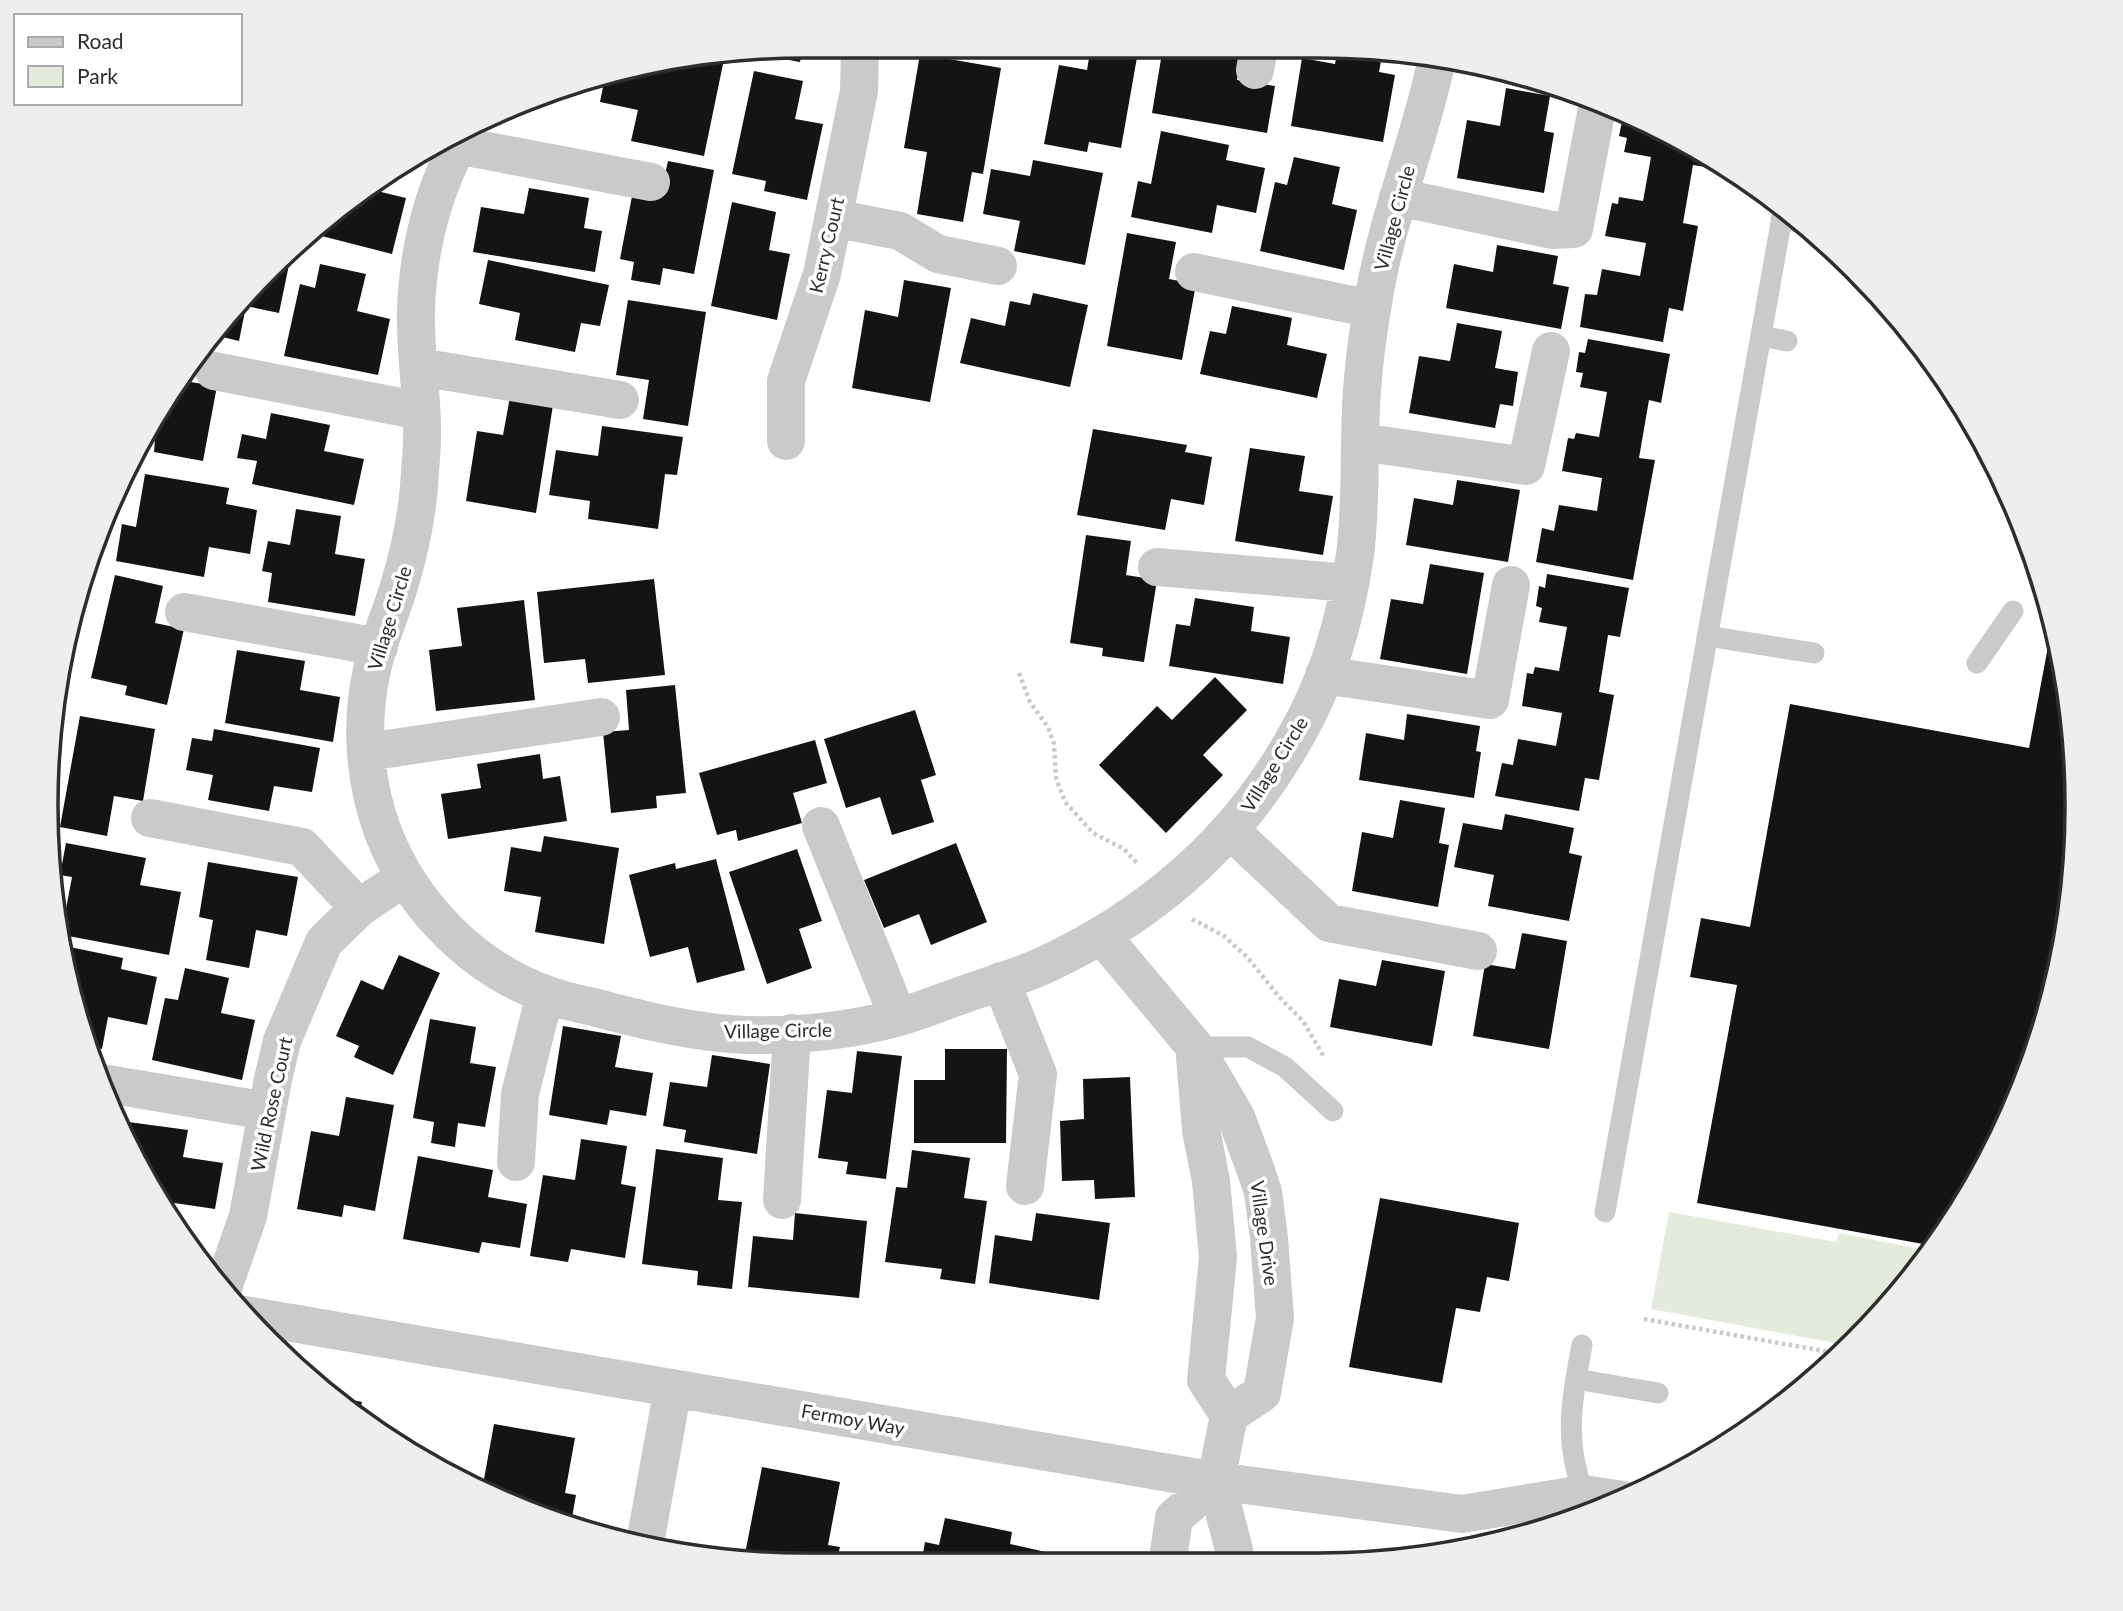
<svg xmlns="http://www.w3.org/2000/svg" width="2123" height="1611" font-family="Lato,sans-serif">
	<rect width="100%" height="100%" fill="#fff"/>
	<path fill="#e4eadc" d="M1669,1212L1836,1242L1839,1233L1931,1251L1852,1346L1651,1309Z"/>
	<path fill="#141414" d="M803,46L800,62L752,53Z
		M1091,46H1139L1121,148L1089,142L1087,152L1044,144L1059,65L1087,70Z
		M1163,47H1212L1242,52L1237,80L1275,86L1267,133L1152,113Z
		M1338,47L1383,50L1379,72L1395,75L1383,142L1291,126L1302,58L1335,64Z
		M920,54L1001,68L983,174L972,172L963,222L917,214L927,152L904,148Z
		M702,59L723,64L704,156L631,141L638,110L600,102L606,72Z
		M754,71L803,81L795,119L823,124L807,200L764,191L766,181L732,174Z
		M1506,88L1550,96L1544,131L1554,133L1544,193L1457,178L1467,120L1500,126Z
		M1629,115L1654,124L1707,157L1705,167L1693,165L1683,223L1698,226L1683,311L1669,308L1663,342L1580,327L1585,294L1597,295L1602,269L1640,276L1646,243L1605,236L1612,203L1618,204L1619,197L1643,201L1651,157L1624,152L1627,138L1619,136L1623,117L1628,118Z
		M1161,131L1229,145L1226,160L1265,168L1256,213L1217,205L1212,233L1131,217L1138,181L1151,184Z
		M1294,157L1340,167L1332,204L1357,210L1344,270L1260,251L1275,182L1287,185Z
		M1033,160L1103,173L1085,265L1014,251L1020,221L983,214L991,169L1030,176Z
		M668,161L714,170L694,274L663,268L660,285L631,280L634,262L620,259L633,191L660,197Z
		M380,178L377,191L406,198L392,254L310,233L343,203Z
		M529,188L589,198L584,228L602,231L595,272L473,252L481,207L524,214Z
		M732,202L776,212L769,250L790,254L777,320L711,306Z
		M1127,233L1176,242L1169,279L1196,284L1182,360L1107,346Z
		M1497,245L1558,256L1553,284L1569,287L1561,329L1446,308L1454,264L1493,272Z
		M288,254L291,255L279,313L246,306L239,341L214,335L234,304Z
		M488,260L609,285L600,326L581,323L575,352L515,340L520,313L479,304Z
		M320,264L366,274L357,311L390,319L378,375L284,356L300,284L315,288Z
		M904,280L951,288L930,402L852,388L865,310L898,317Z
		M1033,293L1088,305L1070,387L960,363L971,318L1005,326L1010,301L1030,305Z
		M628,300L706,312L688,426L643,419L649,380L616,375Z
		M1232,306L1292,318L1287,345L1327,354L1317,398L1200,374L1210,331L1226,334Z
		M1457,323L1502,331L1495,368L1518,372L1513,406L1500,404L1495,428L1409,413L1419,356L1450,361Z
		M1588,339L1670,354L1661,403L1649,400L1639,458L1655,460L1633,580L1536,562L1542,528L1554,531L1559,505L1597,511L1602,478L1562,471L1568,438L1574,439L1576,433L1599,437L1607,392L1580,387L1583,373L1576,372L1579,352L1585,353Z
		M192,367L190,382L217,386L203,461L154,452L155,439L145,438Z
		M510,397L553,405L536,513L466,501L477,431L503,435Z
		M271,413L330,425L324,451L364,459L354,505L252,484L257,461L237,458L242,434L266,439Z
		M602,426L683,437L677,475L665,474L658,529L588,519L590,501L549,495L556,450L598,456Z
		M1093,429L1187,445L1185,452L1212,457L1204,505L1171,499L1165,530L1077,515Z
		M1250,448L1305,456L1299,491L1333,496L1323,555L1235,541Z
		M145,474L229,488L226,504L257,510L250,554L209,547L204,577L116,561L122,524L136,527Z
		M1457,480L1520,490L1508,562L1406,545L1414,498L1453,505Z
		M296,509L341,516L335,554L365,559L355,616L268,602L272,573L262,571L268,541L290,545Z
		M1086,535L1131,541L1126,575L1157,580L1144,662L1102,656L1103,648L1070,643Z
		M1430,564L1484,573L1467,674L1380,659L1391,599L1423,604Z
		M1547,574L1629,588L1620,637L1608,635L1599,692L1614,695L1599,780L1585,778L1579,811L1495,796L1502,763L1513,765L1518,739L1556,746L1562,713L1522,706L1527,673L1533,674L1535,667L1559,671L1567,627L1539,622L1542,608L1536,606L1539,586L1545,588Z
		M115,575L163,586L155,623L184,629L167,705L125,695L127,686L91,678Z
		M654,579L665,675L588,683L585,659L544,663L537,592Z
		M1195,598L1254,607L1251,631L1290,637L1283,684L1169,666L1176,624L1190,626Z
		M524,600L535,700L436,711L429,650L462,646L457,608Z
		M2049,641L2058,642L2063,657L2077,805L2063,953L2020,1096L1950,1227L1934,1246L1697,1203L1737,985L1690,977L1701,918L1750,927L1790,704L2029,748Z
		M237,650L305,661L300,690L340,697L333,742L225,723Z
		M1215,677L1247,710L1203,755L1223,775L1166,833L1099,765L1157,706L1172,720Z
		M675,685L686,793L656,796L657,808L611,813L603,732L629,730L626,690Z
		M915,710L936,775L921,780L934,822L892,835L880,797L846,808L824,739Z
		M1407,714L1480,726L1476,751L1481,752L1474,798L1359,780L1366,733L1404,740Z
		M80,716L155,729L143,801L114,796L107,836L60,827Z
		M214,729L320,748L312,792L274,786L269,811L208,800L213,775L186,770L192,738L212,741Z
		M815,740L827,783L793,793L802,823L738,841L736,830L717,835L699,773Z
		M540,754L543,779L560,776L567,821L448,839L441,794L481,788L477,764Z
		M1400,800L1445,808L1439,843L1449,845L1438,907L1352,891L1362,832L1393,838Z
		M1505,814L1574,828L1569,853L1582,856L1569,921L1488,906L1494,875L1454,867L1463,823L1502,830Z
		M544,836L619,848L604,944L535,932L541,897L504,891L511,847L541,852Z
		M66,843L146,858L140,885L181,892L169,955L63,935L62,930L72,877L60,875Z
		M956,843L987,922L931,945L919,914L884,928L864,880Z
		M797,849L822,921L799,929L812,968L767,984L729,872Z
		M716,859L745,970L697,983L688,947L650,957L629,875L675,863L676,869Z
		M208,862L298,877L287,936L256,930L249,968L206,960L213,920L199,917Z
		M1522,933L1567,941L1549,1049L1473,1036L1485,964L1515,969Z
		M65,946L123,958L121,969L157,977L147,1025L108,1017L102,1049L85,1045Z
		M399,955L440,973L393,1075L354,1057L359,1046L336,1036L361,980L383,990Z
		M1382,960L1445,971L1432,1046L1330,1027L1339,979L1376,986Z
		M185,968L229,978L221,1013L255,1020L242,1080L152,1060L165,998L178,1000Z
		M430,1019L476,1027L470,1063L496,1067L485,1127L458,1123L455,1147L431,1143L434,1122L413,1118Z
		M563,1026L621,1036L615,1067L653,1073L646,1116L610,1110L607,1125L549,1115Z
		M945,1049H1007L1006,1143H914V1080H945Z
		M857,1051L902,1056L886,1179L846,1174L848,1162L818,1158L827,1090L852,1093Z
		M712,1055L770,1064L757,1154L684,1142L686,1130L663,1126L670,1082L707,1087Z
		M1130,1077L1135,1197L1095,1199L1094,1180L1062,1181L1060,1121L1084,1119L1083,1079Z
		M346,1097L394,1105L375,1211L344,1205L342,1217L297,1209L311,1131L339,1136Z
		M121,1121L188,1130L183,1157L223,1163L215,1209L161,1201Z
		M581,1139L627,1146L621,1184L636,1187L625,1258L571,1249L568,1262L530,1256L543,1175L575,1180Z
		M656,1149L723,1158L718,1200L742,1202L732,1289L697,1285L698,1271L642,1264Z
		M912,1150L970,1158L964,1198L987,1201L975,1284L940,1279L942,1269L885,1262L896,1187L907,1188Z
		M418,1156L493,1170L488,1197L527,1204L520,1248L482,1242L479,1253L403,1239Z
		M1380,1198L1519,1223L1509,1281L1487,1277L1480,1312L1456,1308L1442,1383L1349,1367Z
		M795,1213L867,1221L859,1298L748,1287L753,1236L793,1240Z
		M1036,1213L1110,1223L1099,1300L989,1283L995,1235L1032,1241Z
		M333,1396L362,1402L359,1417Z
		M494,1424L575,1438L565,1493L576,1495L571,1523L515,1508L482,1490Z
		M762,1467L840,1482L828,1545L840,1547L837,1559H744Z
		M945,1518L1012,1532L1010,1544L1050,1553L1048,1559H922L925,1542L939,1545Z"/>
	<g fill="none" stroke-linecap="round" stroke-linejoin="round">
		<path stroke="#cacaca" stroke-width="4.5" stroke-dasharray="3.5 3.5" stroke-linecap="butt" d="M1019,673L1030,702L1048,727L1054,744L1056,778L1065,802L1093,833L1124,849L1137,863
			M1192,919L1224,936L1248,958L1280,998L1303,1021L1324,1057
			M1644,1319L1841,1354"/>
		<path stroke="#cacaca" stroke-width="21" d="M1781,219L1803,223
			M1761,336L1787,341
			M1707,636L1814,653
			M1977,663L2013,611
			M1195,1047H1248L1285,1067L1333,1111
			M1605,1212L1784,206
			M1582,1345C1572,1399 1563,1440 1584,1494
			M1576,1379L1658,1393"/>
		<path stroke="#cacaca" stroke-width="38" d="M1255,70L1259,47
			M467,130C434,183 418,248 416,310C415,348 421,386 422,424C423,445 420,466 419,487C416,520 409,554 399,586C391,614 378,641 372,670C360,722 364,781 383,832C411,905 473,969 548,995C564,1001 581,1004 597,1008C646,1021 696,1033 746,1035C796,1036 848,1031 896,1018C921,1011 944,1001 968,993C995,983 1025,975 1051,962C1157,911 1240,838 1297,734C1328,680 1346,617 1355,555C1362,501 1358,445 1362,391C1364,361 1368,332 1373,303C1386,219 1420,141 1437,59
			M440,142L651,182
			M1398,197L1552,230L1574,229L1598,103
			M833,218L900,231L938,254L998,266
			M1194,272L1372,309
			M419,367L620,400
			M214,371L421,411
			M786,441V381L822,274L859,91L860,46
			M1360,442L1526,466L1551,351
			M1157,567L1350,583
			M184,612L379,647
			M1324,675L1490,700L1511,585
			M367,752L601,717
			M150,818L302,847L359,908
			M821,826L898,1017
			M1230,830L1329,923L1478,951
			M1102,936L1195,1047L1236,1117L1255,1168L1263,1192L1269,1238L1275,1318L1262,1393L1229,1415
			M1001,981L1038,1074L1025,1186
			M1195,1057L1201,1130L1211,1181L1218,1257L1206,1380L1229,1415L1216,1481L1234,1550L1233,1559
			M102,1083L267,1111
			M516,1162L520,1094L545,994
			M782,1200L792,1033
			M223,1288L248,1216L273,1079L282,1041L324,942L359,908L405,877
			M245,1315L1216,1481L1462,1514L1584,1494L1623,1500
			M645,1543L673,1388
			M1168,1559L1174,1518L1216,1481"/>
	</g>
	<g text-anchor="middle" dominant-baseline="central" stroke-width="7" stroke-linejoin="round" paint-order="stroke">
		<g font-size="19" fill="#2d2d2d" stroke="#fff">
			<text transform="translate(1394 218) rotate(-75)">Village Circle</text>
			<text transform="translate(826 245) rotate(-77)">Kerry Court</text>
			<text transform="translate(389 618) rotate(-73)">Village Circle</text>
			<text transform="translate(1274 764) rotate(-58)">Village Circle</text>
			<text transform="translate(778 1030) rotate(-1)">Village Circle</text>
			<text transform="translate(271 1104) rotate(-78)">Wild Rose Court</text>
			<text transform="translate(1265 1233) rotate(82)">Village Drive</text>
			<text transform="translate(853 1419) rotate(10)">Fermoy Way</text>
		</g>
	</g>
	<path d="M0 0H2123V1611H0ZM805 58H1318A747 747 0 0 1 2065 805V806A747 747 0 0 1 1318 1553H805A747 747 0 0 1 58 806V805A747 747 0 0 1 805 58Z" fill="#eee" fill-rule="evenodd"/>
	<path fill="none" stroke="#2d2d2d" stroke-width="3.5" d="M805 58H1318A747 747 0 0 1 2065 805V806A747 747 0 0 1 1318 1553H805A747 747 0 0 1 58 806V805A747 747 0 0 1 805 58Z"/>
	<rect x="14" y="14" width="228" height="91" fill="#ffffff" stroke="#ababab" stroke-width="2"/>
	<rect x="28" y="37" width="35" height="10" fill="#cacaca" stroke="#ababab" stroke-width="2"/>
	<text x="77" y="49" font-size="21" fill="#2d2d2d">Road</text>
	<rect x="28" y="66" width="35" height="21" fill="#e4eadc" stroke="#ababab" stroke-width="2"/>
	<text x="77" y="84" font-size="21" fill="#2d2d2d">Park</text>
</svg>
